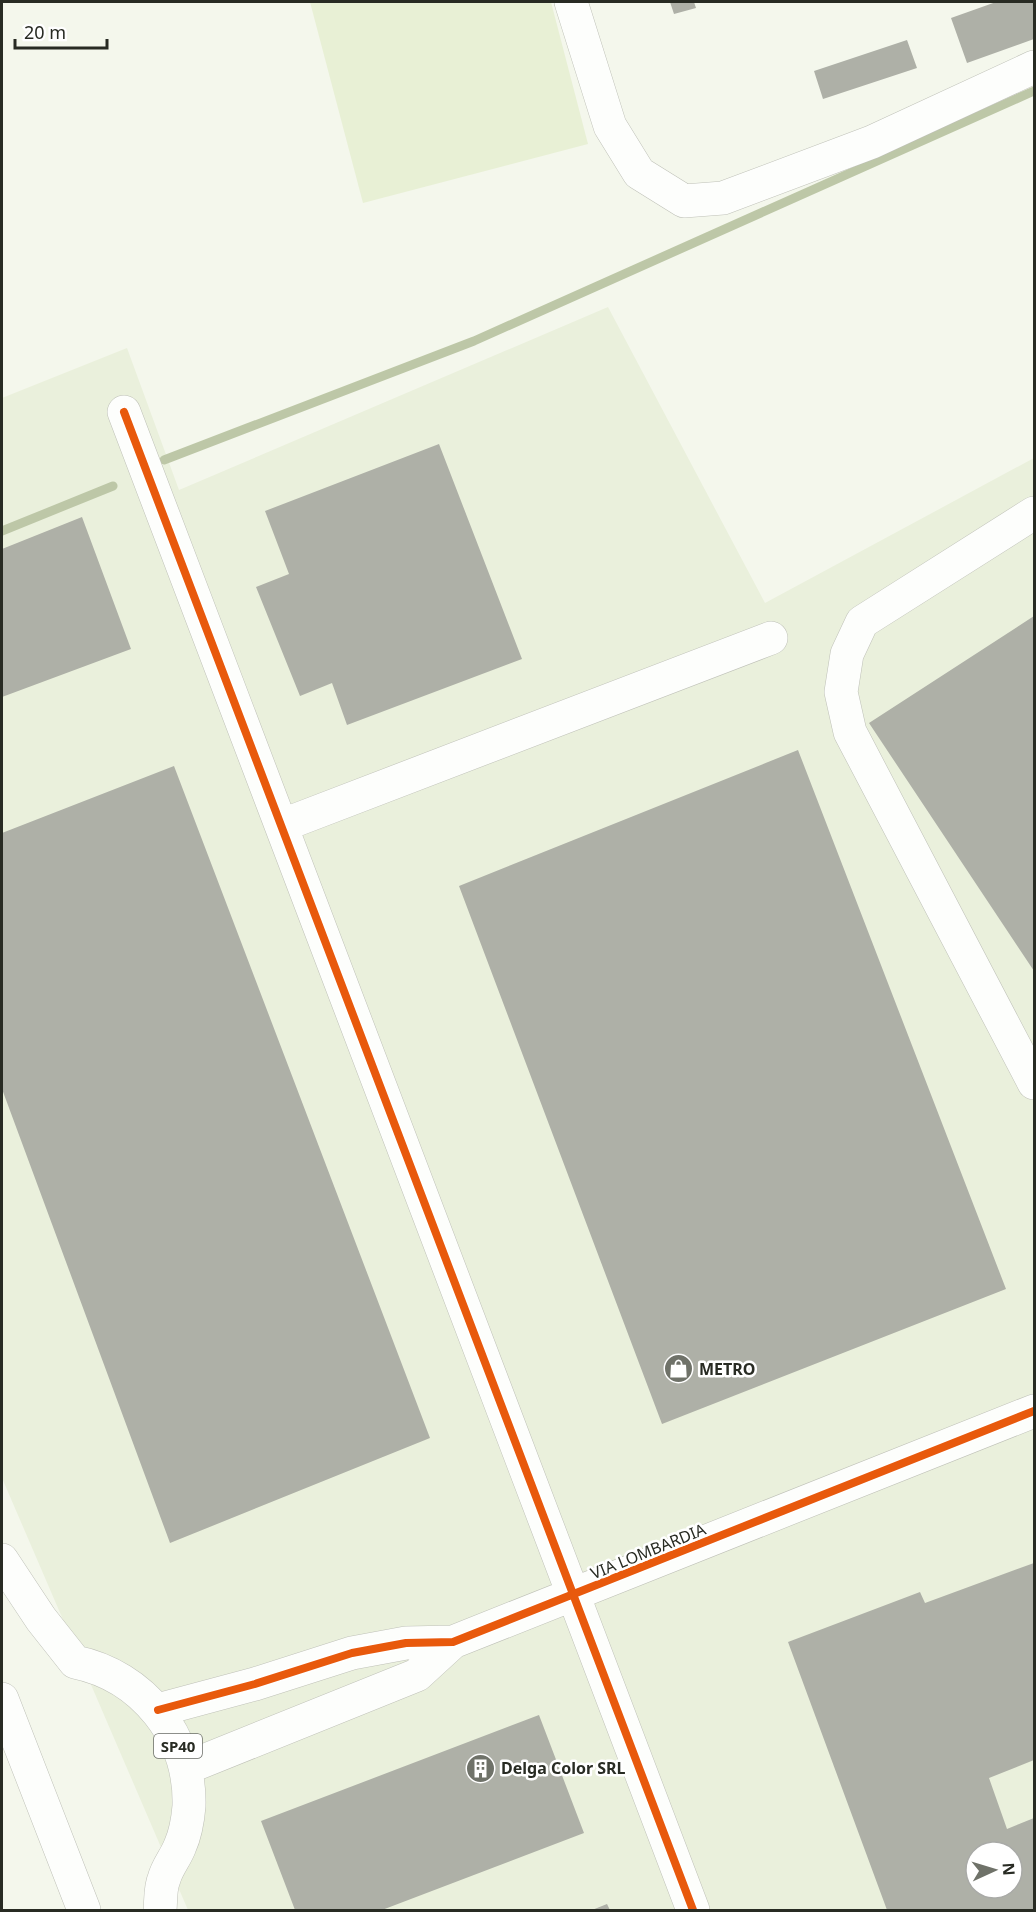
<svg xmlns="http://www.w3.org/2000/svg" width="1036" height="1912" font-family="'Noto Sans',sans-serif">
	<rect width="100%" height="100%" fill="#f4f7ec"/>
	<path fill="#eaf0dc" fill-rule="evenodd" d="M608,307L765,603L1034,458V1910H188L2,1478V398L127,348L179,490ZM976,1852H1012V1888H976Z"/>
	<path fill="#e8f0d5" d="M310,2H551L588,144L363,203Z"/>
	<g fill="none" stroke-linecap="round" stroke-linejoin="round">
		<path stroke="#bdc7a7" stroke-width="9" d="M164,460L474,341L1034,91
			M2,531L113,486"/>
	</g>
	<path fill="#aeb0a7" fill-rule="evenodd" d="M670,2H694L696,8L674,14Z
		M996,2H1034V39L967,63L951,18Z
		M907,40L917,68L823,99L814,71Z
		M439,444L522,659L347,725L332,683L300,696L256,587L289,574L265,511Z
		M82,517L131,649L2,697V549Z
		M1034,616V971L869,723Z
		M798,750L1006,1289L662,1424L459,886Z
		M174,766L430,1438L170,1543L2,1089V833Z
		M1034,1563V1760L989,1778L1007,1829L1034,1818V1910H887L788,1642L920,1592L925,1603ZM976,1852H1012V1888H976Z
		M539,1715L584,1833L382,1910H295L261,1821Z
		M607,1904L610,1910H592Z"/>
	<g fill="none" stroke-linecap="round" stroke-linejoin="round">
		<defs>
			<path id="minor" d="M571,2L610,126L639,173L684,201L723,198L872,142L1034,67
				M124,412L693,1910
				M1034,513L862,622L847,654L841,692L850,732L1034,1083
				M283,825L771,638
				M158,1710L255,1684L352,1653L406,1643L453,1642L1034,1411
				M186,1768L417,1675L453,1642"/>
			<path id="major" d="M2,1560L41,1619L75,1662C143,1676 191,1736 189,1806C188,1818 185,1835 180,1846C176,1857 167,1867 164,1879C160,1888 161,1901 160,1910
				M2,1699L84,1910"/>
		</defs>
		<use href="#minor" stroke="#bfc1b8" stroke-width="34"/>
		<use href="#major" stroke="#bfc1b8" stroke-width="34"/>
		<use href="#minor" stroke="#fdfefc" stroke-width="33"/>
		<use href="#major" stroke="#fdfefc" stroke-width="33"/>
		<defs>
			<path id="cycleway" d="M124,412L693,1910
				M158,1710L255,1684L352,1653L406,1643L453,1642L1034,1411"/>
		</defs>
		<use href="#cycleway" stroke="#fff" stroke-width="11"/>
		<use href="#cycleway" stroke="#e8590c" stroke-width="8"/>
	</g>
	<defs>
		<symbol id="shop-disc" viewBox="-11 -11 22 22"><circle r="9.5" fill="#6f7269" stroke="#fff"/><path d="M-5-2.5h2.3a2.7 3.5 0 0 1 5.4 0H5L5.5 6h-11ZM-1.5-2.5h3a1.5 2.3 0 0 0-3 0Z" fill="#fff"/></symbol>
		<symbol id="building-disc" viewBox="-11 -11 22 22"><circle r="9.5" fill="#6f7269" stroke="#fff"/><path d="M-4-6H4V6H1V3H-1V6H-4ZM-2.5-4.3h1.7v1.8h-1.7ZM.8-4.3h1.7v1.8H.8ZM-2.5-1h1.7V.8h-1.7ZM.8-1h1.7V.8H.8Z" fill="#fff"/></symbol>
	</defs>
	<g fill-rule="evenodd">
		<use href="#shop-disc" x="662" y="1352" width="33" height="33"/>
		<use href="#building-disc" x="464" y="1752" width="33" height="33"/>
	</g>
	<g text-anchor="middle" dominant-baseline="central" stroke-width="5" stroke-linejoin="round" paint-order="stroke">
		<rect fill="#fff" stroke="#686b65" stroke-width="1.5" x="154" y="1734" width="48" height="24" rx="4.5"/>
		<g font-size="15" font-weight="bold" fill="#282b23">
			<text x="178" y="1746">SP40</text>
		</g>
		<g font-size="16" font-weight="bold" fill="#282b23" stroke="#fff" text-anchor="start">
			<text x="699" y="1369">METRO</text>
			<text x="501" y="1768">Delga Color SRL</text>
		</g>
		<g font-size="16" fill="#282b23" stroke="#fff">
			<text transform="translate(648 1551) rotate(-22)">VIA LOMBARDIA</text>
		</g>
	</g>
	<rect width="1036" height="1912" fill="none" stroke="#282b23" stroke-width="6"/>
	<g transform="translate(994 1870) rotate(86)"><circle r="28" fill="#ffffff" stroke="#a9aaa7" stroke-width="1.5"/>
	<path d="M0-4.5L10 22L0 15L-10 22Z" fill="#6f7269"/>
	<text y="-9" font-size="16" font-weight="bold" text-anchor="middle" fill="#282b23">N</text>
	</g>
	<path d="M15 39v9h92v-9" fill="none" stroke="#282b23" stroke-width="3"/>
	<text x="24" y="39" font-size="18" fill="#282b23" stroke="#ffffff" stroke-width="4.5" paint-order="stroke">20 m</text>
</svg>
